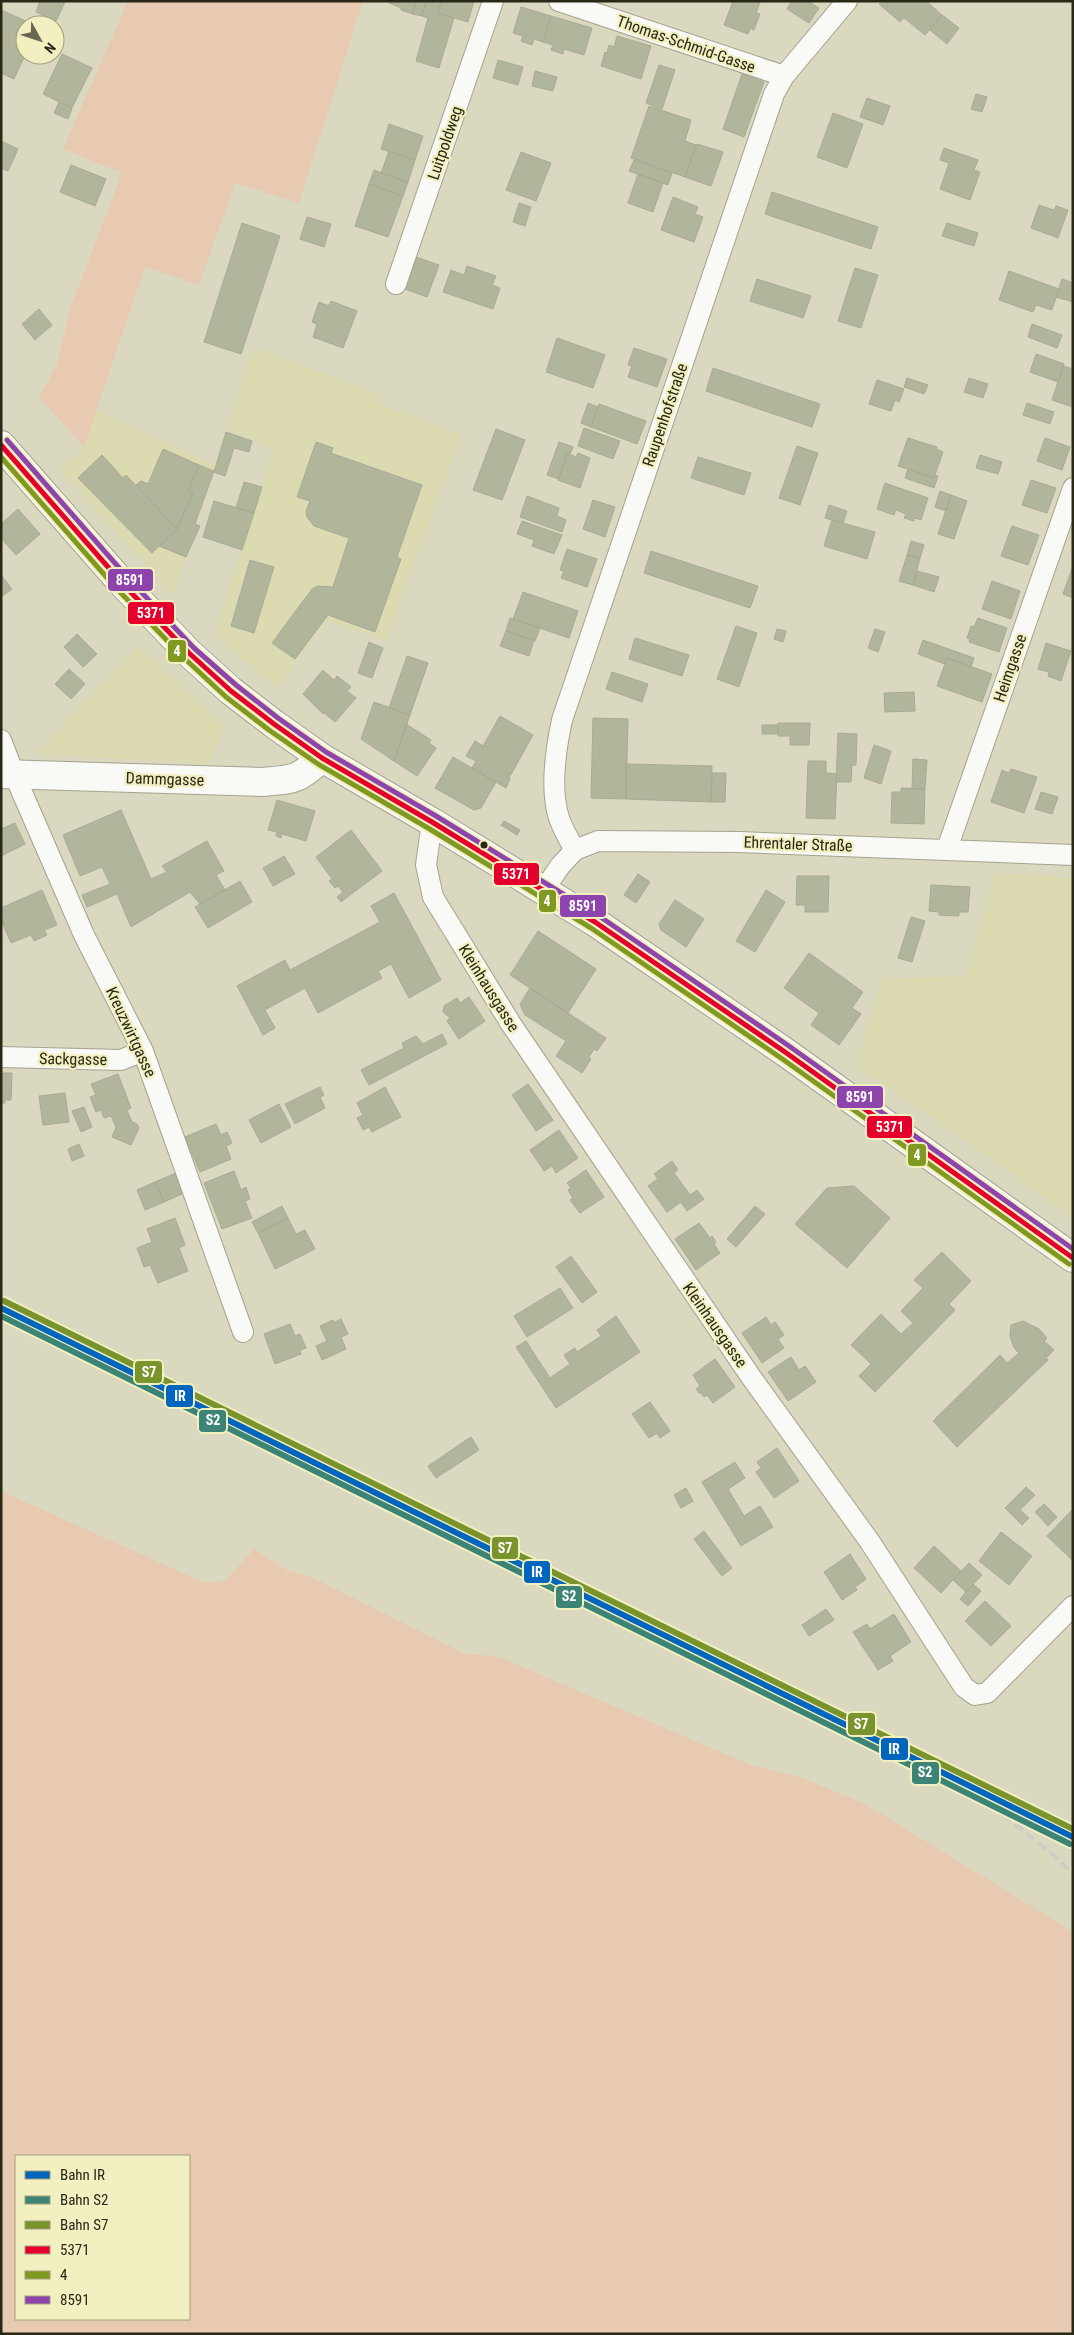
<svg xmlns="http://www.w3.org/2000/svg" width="1074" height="2335" font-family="'Roboto Condensed',sans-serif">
	<rect width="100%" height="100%" fill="#dad8bf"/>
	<path fill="#dcdab1" d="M253,348L379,394L378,403L461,434L386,641L328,621L277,688L214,635L274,447L227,431Z
		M95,410L216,465L173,595L59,470L84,447Z
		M138,645L225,727L208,764L36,754Z
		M996,873L1073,878V1219L999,1164L856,1066L882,979L966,976Z"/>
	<path fill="#e8cab2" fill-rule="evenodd" d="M128,1H363L299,203L235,183L199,285L145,267L84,447L39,397L57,365L70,309L122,173L63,149Z
		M1,1491L203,1582L225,1581L254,1549L287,1570L311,1577L463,1653L499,1657L751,1765L800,1777L865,1804L1070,1930L1073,1933V2334H1ZM16,2156H189V2319H16Z"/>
	<path fill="#b1b69b" stroke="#a8aa97" d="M40,1L65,2L56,21L36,12Z
		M416,1H426L422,16L413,14Z
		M416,1L413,14L401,10V8L387,2Z
		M426,1H441L438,13L454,18L439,68L416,61L428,18L422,16Z
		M441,1H474L468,22L438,13Z
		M733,1L760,2L756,13L760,14L754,30L750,28L748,34L724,25Z
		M792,1H808L819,8L809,23L787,9Z
		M882,1H926L942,15L925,35L904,18L900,22L879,4Z
		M521,7L551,16L543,42L534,39L532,45L521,41L523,36L513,33Z
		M1,10L28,22L30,25H25V55L14,79L1,73Z
		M942,15L959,28L947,44L930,30Z
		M551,16L592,28L584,55L564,49L563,54L551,50L553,45L543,42Z
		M617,36L651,46L641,79L601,66L605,52L607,53L609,45L614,47Z
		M62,54L92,68L72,108L43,94Z
		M498,60L523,67L518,85L493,78Z
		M659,65L675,70L662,109L646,103Z
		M535,71L557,77L553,91L532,86Z
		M742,74L764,82L744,137L723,129Z
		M976,94L987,97L982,112L971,109Z
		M867,98L890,106L883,125L860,117Z
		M59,102L72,108L68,119L54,113Z
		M649,106L691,120L685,141L696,145L685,177L631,158Z
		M833,113L863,124L847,168L817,157Z
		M389,124L423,136L415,160L381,149Z
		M1,141L18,149L8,171L1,168Z
		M697,144L723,152L711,186L685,177Z
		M944,148L978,160L974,170L980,172L970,200L940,189L949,163L940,160Z
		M389,151L415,160L408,182L381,173Z
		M521,152L551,163L536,201L506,190Z
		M634,160L672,173L668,185L629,171Z
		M71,165L106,179L95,206L60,192Z
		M374,170L408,182L403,196L369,184Z
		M638,174L663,183L653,212L628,203Z
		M369,184L403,196L388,237L355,226Z
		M772,192L878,227L871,249L765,214Z
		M673,197L698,207L695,214L703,217L694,242L661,230Z
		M519,203L531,207L525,226L513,222Z
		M1039,205L1054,210L1056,206L1068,210L1058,238L1031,228Z
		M307,217L331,224L324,247L300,239Z
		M242,223L280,236L241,354L204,342Z
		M947,223L978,233L974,246L942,236Z
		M416,257L439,265L427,297L405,289Z
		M467,266L496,276L492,285L500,288L493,309L443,292L451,270L464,275Z
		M855,268L878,275L861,328L838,321Z
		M1009,271L1059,289L1052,310L1036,305L1033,312L999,300Z
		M757,279L811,296L803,318L750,301Z
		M1062,279L1073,283V302L1056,297Z
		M331,301L357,311L343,348L313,337L317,324L312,322L319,302L329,306Z
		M39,309L52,325L35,340L22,324Z
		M1032,324L1062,335L1057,348L1028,337Z
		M557,338L605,355L593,388L546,372Z
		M634,348L667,359L657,387L628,377L632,366L628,365Z
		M1036,354L1064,364L1058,382L1030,372Z
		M1063,366L1073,369V407L1052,400Z
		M713,368L820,404L812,427L706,391Z
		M907,378L928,385L924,394L904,387Z
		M969,378L988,384L983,398L964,392Z
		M877,380L904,389L899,402L895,400L891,411L869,404Z
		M588,403L598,407L591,427L581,423Z
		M1027,403L1054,412L1050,424L1023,415Z
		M599,404L646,421L637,444L591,427Z
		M584,428L620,441L613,459L578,446Z
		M496,429L525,440L502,500L473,490Z
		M226,432L252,441L249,452L234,448L225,476L214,472Z
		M908,438L937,447L936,449L943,452L934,478L898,466Z
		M1045,438L1070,447L1062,470L1037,461Z
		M316,442L333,448L331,453L422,485L397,557L401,559L375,632L328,615L295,659L272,643L312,589L318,586L333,587L349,538L314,526L307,517L306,511L310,501L297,497Z
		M559,442L573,447L570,454L567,453L559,479L547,475Z
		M797,446L818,453L800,505L779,498Z
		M163,449L199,465L188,491L193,493L177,529L136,485L141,481L148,484Z
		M567,453L576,457L578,453L590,458L580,488L558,480Z
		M102,455L123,478L126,475L177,529L152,553L78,478Z
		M980,455L1002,462L998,474L976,468Z
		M698,457L751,473L744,495L691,478Z
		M199,465L214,471L195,524L200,526L186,557L159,546L177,529L193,493L188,491Z
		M908,469L934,478L935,475L938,476L934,488L905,478Z
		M1031,480L1056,488L1047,513L1022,505Z
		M244,482L262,487L254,513L236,508Z
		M885,483L928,498L921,520L915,518L914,521L904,518L906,514L896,510L894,515L877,509Z
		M940,491L951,495L946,511L935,507Z
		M951,495L967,501L954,539L938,534Z
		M527,496L559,508L557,516L566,520L562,532L520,517Z
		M593,500L615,507L605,537L583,529Z
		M214,501L254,513L242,550L203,537Z
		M829,505L847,511L843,523L825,518Z
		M18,509L40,534L16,555L1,538V524Z
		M832,520L875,532L867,559L824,546Z
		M522,521L562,535L554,554L532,546L534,540L517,534Z
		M1012,526L1039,535L1028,565L1001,556Z
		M911,541L924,545L920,558L907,555Z
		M567,549L597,559L587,587L561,578L564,571L560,570Z
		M651,551L758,586L750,608L644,573Z
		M907,555L920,558L913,585L899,581Z
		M250,560L274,567L254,633L231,626Z
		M1073,566V598L1063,594Z
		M917,571L939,577L934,592L913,585Z
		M1,575L12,589L1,597Z
		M992,581L1020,591L1011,619L982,609Z
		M523,592L578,611L569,638L513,619Z
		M510,618L540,628L535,641L506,631Z
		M978,618L1007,628L999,652L969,642L970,639L967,638L971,626L974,627Z
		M736,626L757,633L739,687L717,679Z
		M777,629L786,631L783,642L774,639Z
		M875,629L885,632L878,652L868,648Z
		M506,631L534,640L529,656L500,646Z
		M77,634L97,654L83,667L64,647Z
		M635,638L689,655L682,676L629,659Z
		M923,640L974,658L971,667L947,658L945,664L918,654Z
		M369,642L383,648L372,678L358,673Z
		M1046,643L1071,651L1061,681L1048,676L1049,672L1038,669Z
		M407,656L428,663L410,715L389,708Z
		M947,658L992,674L982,702L937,686Z
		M69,669L85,684L71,699L55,684Z
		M323,670L334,680L337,676L351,687L347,691L356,698L335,722L324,713L323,714L303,694Z
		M612,672L648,684L642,702L606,689Z
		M914,692L915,711L885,712L884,693Z
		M374,702L410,715L394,761L361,739Z
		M500,716L533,735L509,778L510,779L506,788L472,768L476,761L466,756L475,741L483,746Z
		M593,718L628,719L626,799L591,798Z
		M778,723H810L809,745H790V736H778Z
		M406,724L431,740L429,743L436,748L417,776L394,761Z
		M762,725H778V734H762Z
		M838,733L857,734L856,765H852L851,782H836Z
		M874,745L891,751L881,784L864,778Z
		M453,757L496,782L481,808L474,810L435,788Z
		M913,759L927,760L925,789H912Z
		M808,761H826V773L837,774L835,819L806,818Z
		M626,764L712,766L711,802L626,799Z
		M1011,769L1037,777L1024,813L991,802L1002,770L1009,773Z
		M712,773H726L725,802H711Z
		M901,788L925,789L924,824L891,823L892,792H901Z
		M1041,792L1058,797L1052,814L1035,809Z
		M277,800L315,811L306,841L282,834L281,838L276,836L277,832L268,830Z
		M121,810L151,879L167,872L162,866L207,841L224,871L216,875L225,890L200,904L190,892L131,927L117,894L87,907L82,895L110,884L102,867L80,876L63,835Z
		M504,821L520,830L517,835L501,825Z
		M15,823L25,844L1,856V829Z
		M351,830L382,871L341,902L337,897L343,892L338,886L335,888L329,881L332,879L316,857Z
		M284,856L295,874L273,886L263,868Z
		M638,874L650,882L636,903L624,895Z
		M797,876H829L828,912H805V905H796Z
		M240,881L252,902L208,928L195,907Z
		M931,885L970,887L968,912H959V916L939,915V912L929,911Z
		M42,890L57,925L44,930L47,935L34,941L31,935L11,943L1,920V908Z
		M766,890L785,902L755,952L736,941Z
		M394,893L441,980L409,998L391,964L378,971L382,978L318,1013L305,988L265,1010L275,1028L263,1035L237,986L285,960L290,970L380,922L371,906Z
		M675,900L704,919L686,947L661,930L659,924Z
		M911,917L925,921L912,962L898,958Z
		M538,931L596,969L568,1013L510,975Z
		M809,953L863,992L852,1008L861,1014L839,1045L811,1025L819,1013L784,988Z
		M530,988L606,1038L597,1051L594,1049L589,1057L591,1059L582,1073L556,1056L566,1041L525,1015L520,1004Z
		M469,997L485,1021L459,1039L447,1021L450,1018L443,1012L444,1006L457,998L460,1003Z
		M442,1034L447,1044L369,1085L361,1070L404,1048L402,1043L416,1036L423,1044Z
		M1,1073H12L11,1100H5V1103H1Z
		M118,1074L131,1108L127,1110L132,1122L137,1124L139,1128L131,1145L112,1137L116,1127L111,1116L104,1118L101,1110L96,1112L90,1097L96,1095L91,1084Z
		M528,1084L553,1120L536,1131L512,1095Z
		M320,1087L324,1095L320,1097L325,1108L295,1124L285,1104Z
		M385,1087L401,1117L372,1132L369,1127L363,1130L357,1118L363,1115L357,1103Z
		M65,1093L69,1122L43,1125L39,1096Z
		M279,1104L291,1127L261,1143L249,1120Z
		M84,1107L92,1127L81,1132L72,1111Z
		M216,1124L221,1135L227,1132L232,1143L226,1146L231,1159L200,1172L185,1137Z
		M559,1130L578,1158L556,1173L552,1166L544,1171L530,1150Z
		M79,1144L84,1156L72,1161L68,1149Z
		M672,1161L678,1170L674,1173L690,1195L697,1190L704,1199L687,1211L681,1202L667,1212L648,1186L658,1179L654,1174Z
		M586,1170L604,1197L580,1213L570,1200L573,1198L568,1190L571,1188L567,1183Z
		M234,1171L241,1190L246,1187L250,1199L245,1201L252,1218L222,1229L204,1183Z
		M176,1173L184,1193L164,1202L155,1182Z
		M155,1182L164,1202L145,1210L137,1190Z
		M854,1186L890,1218L847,1268L795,1224L827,1188Z
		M282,1206L288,1218L258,1233L252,1222Z
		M755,1206L765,1214L736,1247L727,1239Z
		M175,1218L185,1245L179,1248L188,1271L158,1283L150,1265L144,1267L137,1248L152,1242L147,1229Z
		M288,1218L296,1234L305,1230L315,1249L275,1269L258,1233Z
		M699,1223L710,1238L712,1236L716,1242L714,1244L720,1253L696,1270L675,1239Z
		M942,1252L971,1281L949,1304L955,1310L875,1392L859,1376L871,1364L851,1345L881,1314L901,1334L913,1323L901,1311L923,1288L914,1280Z
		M571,1256L597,1292L582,1303L556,1267Z
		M560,1288L573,1308L527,1337L514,1316Z
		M616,1316L640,1352L556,1408L516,1347L526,1341L550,1378L570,1364L564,1355L575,1348L577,1352L601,1336L597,1330Z
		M766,1317L771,1325L775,1322L784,1335L778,1339L784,1348L762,1363L742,1333Z
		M341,1319L348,1334L341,1337L346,1349L322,1360L316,1346L327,1341L320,1326L333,1320L334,1323Z
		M1023,1321L1039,1329L1047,1338L1044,1341L1054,1350L1046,1358L1048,1360L957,1447L933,1421L1000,1355L1007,1363L1019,1353L1014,1348L1010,1336L1011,1325Z
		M290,1324L295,1336L300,1334L306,1348L300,1350L301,1354L275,1364L264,1334Z
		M791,1357L799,1370L805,1366L816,1382L788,1401L768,1372Z
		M715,1359L735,1387L713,1403L707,1395L704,1397L700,1392L699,1393L696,1389L700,1386L693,1375Z
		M650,1402L670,1431L660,1438L657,1433L649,1438L632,1414Z
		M471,1437L479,1450L436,1478L428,1466Z
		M777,1448L799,1481L774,1498L756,1472L761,1468L757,1462Z
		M735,1462L745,1478L728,1489L744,1516L760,1506L773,1527L741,1546L702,1482Z
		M1026,1487L1035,1495L1020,1510L1029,1518L1022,1525L1005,1508Z
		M686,1488L693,1501L681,1508L674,1495Z
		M1044,1504L1057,1517L1048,1526L1035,1512Z
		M1073,1509V1561L1047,1536Z
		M704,1531L732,1568L722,1576L694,1539Z
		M1001,1532L1032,1556L1009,1585L979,1561Z
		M934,1546L961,1571L941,1593L914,1568Z
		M850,1554L866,1579L855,1587L857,1590L842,1600L824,1572Z
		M969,1563L982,1575L966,1592L953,1580Z
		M973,1584L981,1591L968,1606L960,1599Z
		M985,1601L1011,1626L991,1646L965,1621Z
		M826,1609L834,1620L809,1636L802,1625Z
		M894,1614L911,1642L890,1656L893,1661L878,1670L853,1632L867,1624L870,1629Z"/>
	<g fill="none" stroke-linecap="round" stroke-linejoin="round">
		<defs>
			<path id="street" d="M559,1L784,76
				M396,284L493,1
				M1,740L14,774L84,935L143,1051L243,1332
				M432,822L426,865L433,897L511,1024L751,1377L870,1542L964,1687L975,1695L987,1693L1073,1606
				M947,849L1073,488
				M575,850C569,840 563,829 559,818C550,790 556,748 562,720L774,94L784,76L847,1
				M544,890L560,866L575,850L598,841L739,842L1073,855
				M1,1057L121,1060L143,1051"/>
			<path id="secondary" d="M1,445L122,583L189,653L231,691L274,724L322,758L432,822L595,922L785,1052L1073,1258
				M1,774L262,782C295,779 296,781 322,758"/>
		</defs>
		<use href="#street" stroke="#a4a38f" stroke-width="22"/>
		<use href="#secondary" stroke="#a4a38f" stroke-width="30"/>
		<use href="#street" stroke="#f9f9f5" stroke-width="20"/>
		<use href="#secondary" stroke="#f9f9f5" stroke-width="28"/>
		<path stroke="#cdcdc6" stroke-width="4" stroke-dasharray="10 5" stroke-linecap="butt" d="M874,1739L991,1805L1051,1853L1073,1874"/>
		<defs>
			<path id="bus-1" d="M1,445L122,583L189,653L231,691L274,724L322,758L432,822L595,922L785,1052L1073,1258"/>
			<path id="bus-2" d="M1,457L116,588L184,658L226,697L269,730L318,764L428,828L591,928L781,1058L1069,1264"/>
			<path id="bus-3" d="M7,440L128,578L194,648L236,685L278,718L326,752L436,816L599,916L789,1046L1073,1249"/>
		</defs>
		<use href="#bus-1" stroke="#f2efc1" stroke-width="9"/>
		<use href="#bus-2" stroke="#f2efc1" stroke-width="9"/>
		<use href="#bus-3" stroke="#f2efc1" stroke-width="9"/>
		<use href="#bus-1" stroke="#e4002b" stroke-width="5"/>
		<use href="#bus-2" stroke="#809920" stroke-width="5"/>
		<use href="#bus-3" stroke="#8e44ad" stroke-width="5"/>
		<defs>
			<path id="rail-1" d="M1,1308L1073,1837"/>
			<path id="rail-2" d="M1,1316L1070,1844"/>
			<path id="rail-3" d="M4,1301L1073,1829"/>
		</defs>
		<use href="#rail-1" stroke="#f2efc1" stroke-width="10"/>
		<use href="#rail-2" stroke="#f2efc1" stroke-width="10"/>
		<use href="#rail-3" stroke="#f2efc1" stroke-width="10"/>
		<use href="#rail-1" stroke="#0065bd" stroke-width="6"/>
		<use href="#rail-2" stroke="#3c8475" stroke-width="6"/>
		<use href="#rail-3" stroke="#79932d" stroke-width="6"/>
	</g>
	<circle fill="#292816" stroke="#f2efc1" stroke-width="2" cx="484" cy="845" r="4.5"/>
	<g text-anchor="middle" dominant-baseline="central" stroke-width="4.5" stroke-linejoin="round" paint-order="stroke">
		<g font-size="16" fill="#292816" stroke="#f2efc1">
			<text transform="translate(686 44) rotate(19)">Thomas-Schmid-Gasse</text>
			<text transform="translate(445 143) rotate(-71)">Luitpoldweg</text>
			<text transform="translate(665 415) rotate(-71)">Raupenhofstraße</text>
			<text transform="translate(1010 668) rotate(-71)">Heimgasse</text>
			<text transform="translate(165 779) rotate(2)">Dammgasse</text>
			<text transform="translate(798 844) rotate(2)">Ehrentaler Straße</text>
			<text transform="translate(489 988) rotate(58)">Kleinhausgasse</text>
			<text transform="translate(131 1032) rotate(65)">Kreuzwirtgasse</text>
			<text transform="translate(73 1059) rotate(1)">Sackgasse</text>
			<text transform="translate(715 1325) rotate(55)">Kleinhausgasse</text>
		</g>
	</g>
	<g stroke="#f2efc1" stroke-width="2">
		<rect x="107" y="568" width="47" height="24" rx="5" fill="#8e44ad"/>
		<rect x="127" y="601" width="48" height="24" rx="5" fill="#e4002b"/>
		<rect x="167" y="639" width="20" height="24" rx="5" fill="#809920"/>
		<rect x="493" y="862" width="47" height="24" rx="5" fill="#e4002b"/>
		<rect x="538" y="889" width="19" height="24" rx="5" fill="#809920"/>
		<rect x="559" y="894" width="48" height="24" rx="5" fill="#8e44ad"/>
		<rect x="836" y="1085" width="48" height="24" rx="5" fill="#8e44ad"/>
		<rect x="866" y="1115" width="47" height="24" rx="5" fill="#e4002b"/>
		<rect x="907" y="1143" width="20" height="24" rx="5" fill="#809920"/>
		<rect x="134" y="1360" width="29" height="24" rx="5" fill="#79932d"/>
		<rect x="165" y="1384" width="29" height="24" rx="5" fill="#0065bd"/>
		<rect x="198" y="1409" width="29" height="24" rx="5" fill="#3c8475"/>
		<rect x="491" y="1536" width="28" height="24" rx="5" fill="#79932d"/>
		<rect x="523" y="1560" width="28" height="24" rx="5" fill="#0065bd"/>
		<rect x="555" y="1585" width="28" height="24" rx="5" fill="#3c8475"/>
		<rect x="847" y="1712" width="29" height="24" rx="5" fill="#79932d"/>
		<rect x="880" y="1737" width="29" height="24" rx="5" fill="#0065bd"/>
		<rect x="911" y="1761" width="29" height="24" rx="5" fill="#3c8475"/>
	</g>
	<g font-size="14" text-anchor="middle" font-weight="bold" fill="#fff">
		<text x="130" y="585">8591</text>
		<text x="151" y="618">5371</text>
		<text x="177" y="656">4</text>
		<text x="516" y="879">5371</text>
		<text x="547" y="906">4</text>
		<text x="583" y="911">8591</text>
		<text x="860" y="1102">8591</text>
		<text x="890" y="1132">5371</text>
		<text x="917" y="1160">4</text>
		<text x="149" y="1377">S7</text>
		<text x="180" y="1401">IR</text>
		<text x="213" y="1425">S2</text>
		<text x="505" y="1553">S7</text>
		<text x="537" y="1577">IR</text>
		<text x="569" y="1601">S2</text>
		<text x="861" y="1729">S7</text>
		<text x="894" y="1754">IR</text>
		<text x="925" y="1777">S2</text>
	</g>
	<rect width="1074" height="2335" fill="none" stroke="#292816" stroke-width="5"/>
	<rect x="15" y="2155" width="175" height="165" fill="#f2efc1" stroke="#a29f7d"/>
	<rect x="25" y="2171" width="25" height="8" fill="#0065bd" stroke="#a29f7d"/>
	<text x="60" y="2180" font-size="15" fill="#292816">Bahn IR</text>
	<rect x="25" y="2196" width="25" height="8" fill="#3c8475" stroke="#a29f7d"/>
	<text x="60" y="2205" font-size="15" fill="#292816">Bahn S2</text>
	<rect x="25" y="2221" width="25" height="8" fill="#79932d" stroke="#a29f7d"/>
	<text x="60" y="2230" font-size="15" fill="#292816">Bahn S7</text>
	<rect x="25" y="2246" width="25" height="8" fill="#e4002b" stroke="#a29f7d"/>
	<text x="60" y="2255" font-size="15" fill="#292816">5371</text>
	<rect x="25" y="2271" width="25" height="8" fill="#809920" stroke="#a29f7d"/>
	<text x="60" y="2280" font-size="15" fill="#292816">4</text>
	<rect x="25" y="2296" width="25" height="8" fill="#8e44ad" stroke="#a29f7d"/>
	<text x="60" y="2305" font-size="15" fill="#292816">8591</text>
	<g transform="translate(40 40) rotate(130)"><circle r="24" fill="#f2efc1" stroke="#a29f7d"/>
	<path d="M0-4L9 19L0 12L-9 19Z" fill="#676651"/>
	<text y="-8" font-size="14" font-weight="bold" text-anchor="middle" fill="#292816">N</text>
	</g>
</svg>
